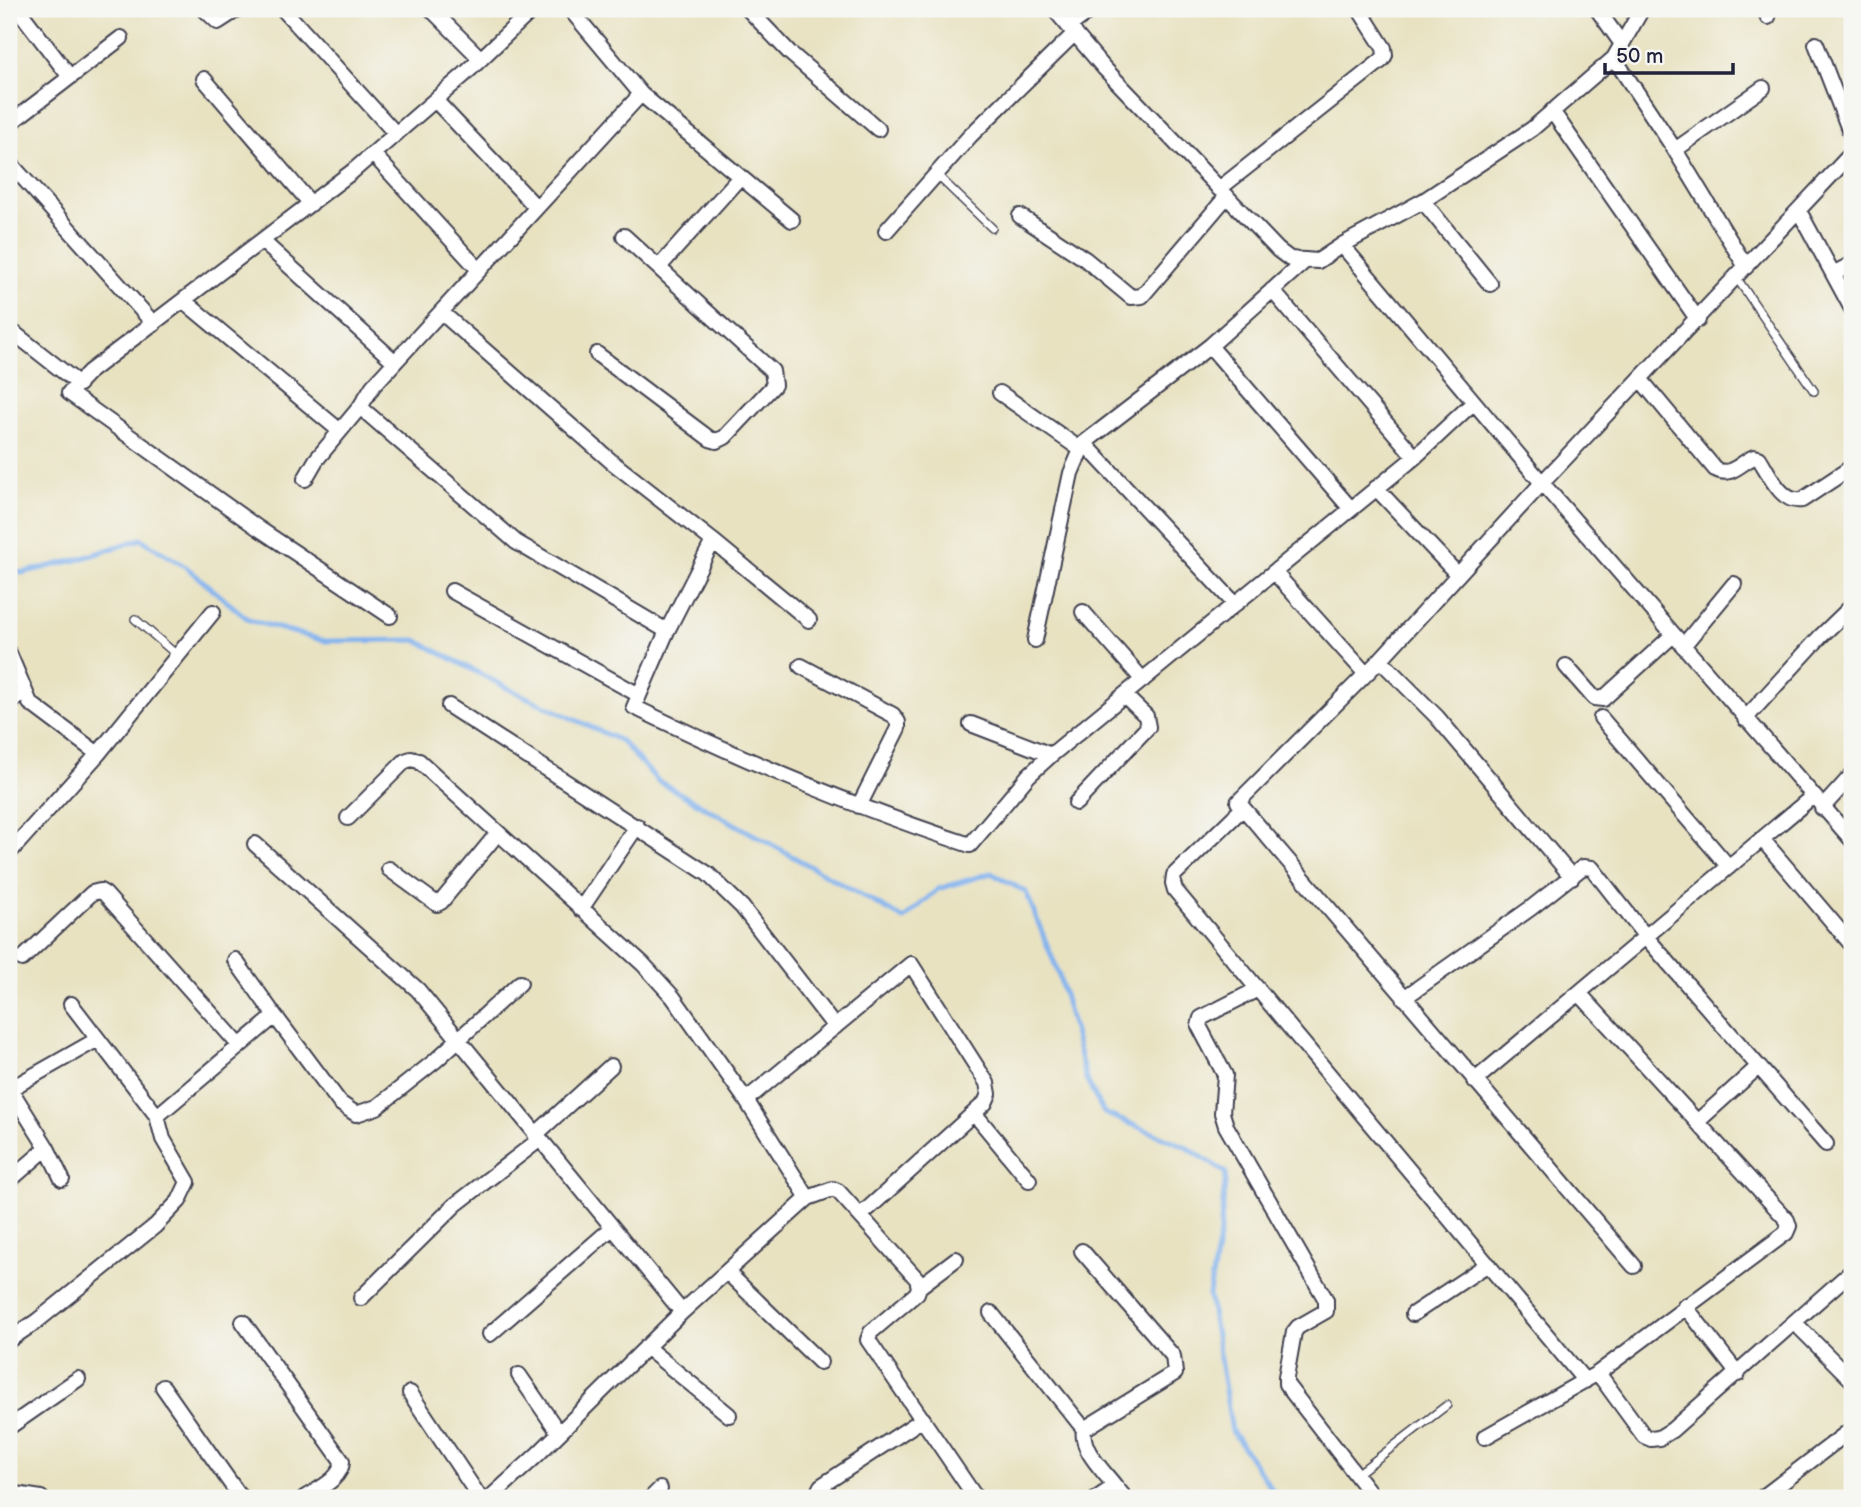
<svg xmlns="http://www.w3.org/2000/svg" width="1861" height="1507" font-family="'Balsamiq Sans',sans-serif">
	<rect width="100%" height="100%" fill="#f6f6f2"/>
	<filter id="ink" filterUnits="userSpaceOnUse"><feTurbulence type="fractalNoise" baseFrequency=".0143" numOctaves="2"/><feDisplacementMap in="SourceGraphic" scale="14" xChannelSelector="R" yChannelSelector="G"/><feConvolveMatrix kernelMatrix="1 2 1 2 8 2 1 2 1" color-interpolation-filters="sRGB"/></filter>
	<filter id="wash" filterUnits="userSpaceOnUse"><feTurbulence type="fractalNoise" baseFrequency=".00686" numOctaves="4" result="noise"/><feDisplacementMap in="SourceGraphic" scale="28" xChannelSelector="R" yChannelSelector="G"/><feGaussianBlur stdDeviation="1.57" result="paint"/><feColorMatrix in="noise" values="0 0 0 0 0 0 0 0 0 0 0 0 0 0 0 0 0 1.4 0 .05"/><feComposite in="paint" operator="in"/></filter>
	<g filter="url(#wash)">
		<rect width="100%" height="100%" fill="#e8e2c1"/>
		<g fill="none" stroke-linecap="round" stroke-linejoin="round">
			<path stroke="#83b3ee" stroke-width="5" d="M9,568L22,573L80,559L141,539L186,567L249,620L325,641L416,640L511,690L621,741L658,781L904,919L938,889L991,873L1026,892L1059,975L1086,1079L1104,1113L1185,1146L1226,1173L1220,1233L1209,1294L1232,1431L1278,1498"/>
		</g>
	</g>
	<g filter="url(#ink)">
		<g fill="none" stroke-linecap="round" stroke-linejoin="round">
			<defs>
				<path id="service" d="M936,174L992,228
					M1736,277L1814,391
					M135,619L178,656
					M1356,1475L1447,1405"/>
				<path id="minor" d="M18,9L70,77
					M204,9L218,22L238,9
					M283,9L396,134
					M431,9L481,59
					M748,9L790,53L878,129
					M1054,9L1104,68L1278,250L1290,259L1318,261L1342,245L1542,483L1852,840
					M1597,9L1622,44
					M1764,9L1768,17
					M1069,26L1092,9
					M1816,44L1852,137
					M1614,58L1675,150L1746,267
					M204,79L311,204
					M641,94L792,220
					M435,100L536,207
					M1552,111L1698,320
					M9,124L121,38
					M1675,150L1763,88
					M373,154L479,270
					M9,162L154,324
					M1219,189L1382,60L1385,55L1384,48L1359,9
					M1423,201L1490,284
					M1799,211L1852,309
					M1020,216L1085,259L1131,297L1142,296L1227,196
					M886,231L970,136L1075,33
					M262,241L395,362
					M1342,245L1423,201L1532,129L1614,58L1642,9
					M659,267L740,177
					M1833,274L1852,264
					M1272,290L1415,457
					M184,301L340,431
					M441,312L612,462L713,541L667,631L634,707C743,760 854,807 970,845L1029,775L1051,755L1274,572
					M9,329L79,384
					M1210,346L1351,509
					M597,354L710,439L717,441L725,437L774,385L772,371L624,236
					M1641,380L1715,469C1731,478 1740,463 1754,457L1759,458C1769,473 1781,504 1802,500L1852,467
					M1000,393L1080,449
					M360,407L373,386L641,94L570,9
					M1084,443L1235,604
					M305,479L316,460L360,407L516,542L667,631
					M1376,488L1458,575
					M713,541L809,620
					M452,591L639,695
					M1083,612L1143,680
					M390,616L258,528L69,393L89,372L353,171L465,74L533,9
					M1035,640L1071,473L1084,443L1210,346L1306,260
					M1683,646L1734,584
					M9,653L30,703L98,754
					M1380,660L1437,717L1572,877
					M801,666L893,715L898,722V728L859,806
					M1566,666L1594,698L1603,699L1673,635
					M1366,674L1274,572L1415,457L1474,402
					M9,705L23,691
					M449,706L708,874L742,907L835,1027
					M1601,718L1729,867
					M1745,719L1820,637L1852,606
					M971,724L1051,755
					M1076,803L1148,727L1146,716L1124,695
					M1243,808L1174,875L1173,883L1175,890L1585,1381
					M1822,808L1852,775
					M348,818L405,761L411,759L419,761L643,964L673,997L746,1100
					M1762,839L1852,945
					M255,844L418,990L682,1312L537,1455L490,1498
					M9,853L98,754L213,612
					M389,869L437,904L441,902L497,834
					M581,909L637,826
					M22,959L92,893L100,891L105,894L240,1046
					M235,960L275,1016
					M1258,989L1201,1018L1199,1026L1225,1075L1222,1113L1226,1126L1326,1300V1311L1298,1327L1294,1332L1286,1377V1384L1374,1498
					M1579,993L1787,1220L1789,1226L1786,1233L1598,1373
					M1404,998L1531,908L1583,867L1592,868L1646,937L1826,1144
					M71,1004L157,1116
					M1474,1081L1813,796
					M9,1087L47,1148
					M10,1089L98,1039
					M974,1113L1029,1180
					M1697,1122L1759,1066
					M535,1135L611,1066
					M9,1181L47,1148L62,1179
					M808,1198L746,1100L911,964L987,1083L989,1094L985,1103L861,1215
					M1082,1251L1173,1356L1175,1373L1084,1429C1080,1450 1103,1470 1115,1486
					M1634,1266L1238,802L1380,660L1542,483L1852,153
					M727,1272L820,1362
					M919,1287L956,1259
					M361,1298L455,1205L539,1140
					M1685,1306L1738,1374
					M682,1312L808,1198L833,1189L838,1191L917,1279L919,1287L917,1293L871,1332L868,1340L976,1498
					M991,1313L1084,1429
					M1413,1314L1488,1264
					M243,1322L342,1461C342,1479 318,1489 304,1498
					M1795,1323L1852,1380
					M490,1334L612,1228
					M9,1340L37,1321L155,1226L179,1201L188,1182L163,1139L157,1116L275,1016L340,1103L356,1114L377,1107L435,1061L520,983
					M646,1347L729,1415
					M519,1375L559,1433
					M163,1387L241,1498
					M410,1393L480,1498
					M9,1427L78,1379
					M1485,1437L1598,1373L1644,1436L1651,1439L1659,1438L1672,1430L1852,1271
					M9,1493L41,1498
					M651,1498L660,1489
					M823,1498L819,1490L821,1486L923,1419
					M1097,1498L1115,1486L1125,1498
					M1762,1498L1852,1429"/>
			</defs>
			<use href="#service" stroke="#403f4f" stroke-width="10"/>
			<use href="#minor" stroke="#403f4f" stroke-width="18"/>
			<use href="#service" stroke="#fff" stroke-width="7"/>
			<use href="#minor" stroke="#fff" stroke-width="14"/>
		</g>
	</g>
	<rect width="1861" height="1507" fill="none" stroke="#f6f6f2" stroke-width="35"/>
	<path d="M1605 63v10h128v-10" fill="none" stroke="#22223b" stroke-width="3.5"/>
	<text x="1616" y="63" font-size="21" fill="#22223b" stroke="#f6f6f2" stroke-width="5" paint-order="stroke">50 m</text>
</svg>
